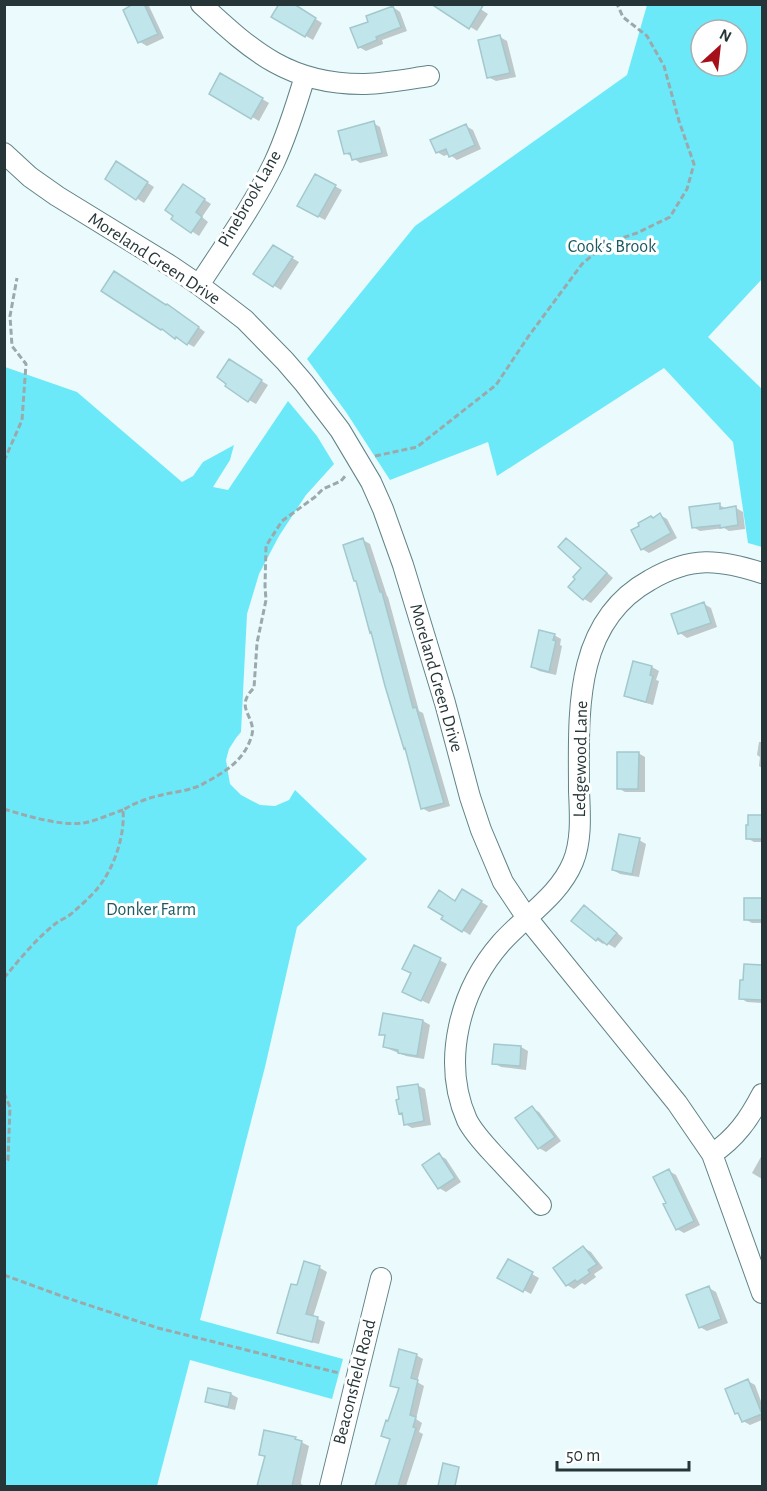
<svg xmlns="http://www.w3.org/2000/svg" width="767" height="1491" font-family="'Alegreya Sans',sans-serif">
	<rect width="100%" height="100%" fill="#ebfafc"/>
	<path fill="#6ce9f8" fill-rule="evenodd" d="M647,5H762V279L708,337L762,389V547L748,543L733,442L664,368L497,476L488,442L390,480L346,412L307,359L415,226L627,75ZM701,30H737V66H701Z
		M5,367L77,392L182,482L193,476L203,462L234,445L230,460L213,487L228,490L288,401L317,436L334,464L306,495L279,536L259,574L247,614L241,732L236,738L229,749L226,760L230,784L241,795L260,805L275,806L289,800L295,790L367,859L297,927L265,1067L200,1320L343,1359L332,1399L190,1360L157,1486H5Z"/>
	<path fill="#0003" d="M137,4H147L149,6L164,38L147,46L140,42Z
		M291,4L322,23L313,40L273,17Z
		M473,4L488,14L477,31L438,7Z
		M393,7L400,12L407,31L382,40L383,44L366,51L359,47L370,23Z
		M500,37L507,41L516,77L496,81L488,77Z
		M221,75L269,103L259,121L211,93Z
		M373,123L380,127L388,156L360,163L346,153Z
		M466,126L473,130L481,149L457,160L449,154L444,156L437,152Z
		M123,167L154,187L144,203L107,179Z
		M316,176L342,190L325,220L299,206Z
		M190,190L211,204L202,217L208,222L199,236L173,219Z
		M273,247L299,262L281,290L255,274Z
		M103,290L175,310L205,332L194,347L162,329Z
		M236,365L268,385L256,404L249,400Z
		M719,505L727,509L736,508L743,512L745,529L729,531L724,528L700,531L693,527Z
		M660,515L667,519L677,538L649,553L642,549L654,519Z
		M566,539L573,543L613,578L591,603L584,599L583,568Z
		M363,540L370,544L387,596L388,597L419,711L423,713L450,806L429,812L422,808Z
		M704,604L711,608L717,627L687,638L680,633Z
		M554,635L561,639L560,645L562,646L556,675L539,671L532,667Z
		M634,662L652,667L659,671L656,680L659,681L653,705L632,699L625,695Z
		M762,733V768L759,766L760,757L757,755L759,742H761Z
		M638,753L645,757V792H625L618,788Z
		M750,817H762V842H754L747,838L750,826Z
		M639,840L646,844L639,877L620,874L613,870Z
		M463,891L488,906L470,935L443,918Z
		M746,899L762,900V923H752L745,919Z
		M585,907L592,911L623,938L615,948L605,942L603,944L597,940Z
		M414,947L447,964L429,1004L411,995Z
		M745,965L762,966V1003L747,1002L740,998Z
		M423,1021L430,1025L424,1059L406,1056L384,1047L386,1037L381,1034Z
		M521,1047L528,1051L526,1070L501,1067L494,1063Z
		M417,1085L425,1089L431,1125L412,1128L405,1124L403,1115L400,1113Z
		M532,1108L539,1112L561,1141L546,1152L539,1148Z
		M439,1155L446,1159L461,1182L446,1192L439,1188Z
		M762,1155V1179L752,1173Z
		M669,1171L676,1175L700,1225L684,1233L677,1229L668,1203Z
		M584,1248L591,1252L603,1268L594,1274L596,1277L585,1285L582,1283L574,1289L567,1285Z
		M508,1261L539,1278L531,1294L499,1277Z
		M305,1263L320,1268L327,1272L313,1317L325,1322L319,1344L286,1336L279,1332L298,1287Z
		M709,1288L716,1292L728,1323L707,1331L700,1327Z
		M416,1355L423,1359L417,1382L424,1386L416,1419L422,1423L419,1432L423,1434L406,1486H376L391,1439L383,1435L389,1423L399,1389L392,1385Z
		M748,1381L755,1385L762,1404V1420L750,1425L743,1421L741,1415L737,1413Z
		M209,1390L231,1394L238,1398L235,1410L214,1405L207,1401Z
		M266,1432L295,1439L309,1446L301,1481V1484L305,1486H259L266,1458L260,1454Z"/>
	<path fill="#c0e6eb" stroke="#a3c8cd" stroke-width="1.5" d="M133,4H144L158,34L138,43L123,10Z
		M279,4H294L316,18L305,37L271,17Z
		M431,4H484L469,29Z
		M393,6L401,27L376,37L377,40L358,48L350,28L368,22L366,16Z
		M500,35L510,73L487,78L478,40Z
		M220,73L263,98L251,119L209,94Z
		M374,121L382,153L352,160L350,153L344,154L338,131Z
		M466,124L475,145L449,157L446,149L436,153L430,140Z
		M116,161L148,182L136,200L105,179Z
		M315,174L336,185L318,217L297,206Z
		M183,184L205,199L196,212L202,217L191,233L171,219L173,216L165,210Z
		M273,245L293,257L273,287L253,274Z
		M114,271L166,305L167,304L199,327L187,345L176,337L175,339L162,329L161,330L101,291Z
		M229,359L262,380L248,402L225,386L226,384L217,377Z
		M720,503V509L736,506L738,525L720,528V525L692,528L689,507Z
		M660,513L671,533L641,550L631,530L639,526L638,523L651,516L653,518Z
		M363,538L380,592H382L413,708L416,707L444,803L421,809L405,748L404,749L385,686L371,632L370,633L356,581H354L343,545Z
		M566,538L607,573L583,600L568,587L575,579L573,577L581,568L558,547Z
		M704,602L711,623L678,634L671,614Z
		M539,630L555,634L553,640L556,641L549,672L531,667Z
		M633,661L652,666L650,675L653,676L646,702L624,696Z
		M617,752H639L638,789H617Z
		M748,815H762V839H746V825H748Z
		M619,834L640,838L632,874L612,870Z
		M462,889L482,901L462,932L441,919L443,916L428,907L439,890L455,901Z
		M744,898H762V920H744Z
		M584,905L617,933L607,945L598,938L596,941L571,921Z
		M414,945L441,958L421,1001L402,992L411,973L402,969Z
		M744,964L762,965V1000L739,999L740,980H743Z
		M383,1013L423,1020L417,1056L398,1053V1050L383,1047L385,1035H379Z
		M494,1044L521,1046L520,1066L492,1064Z
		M418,1084L424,1121L404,1125L402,1113L399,1114L396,1100L399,1099L397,1087Z
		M532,1106L555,1137L538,1149L515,1118Z
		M439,1153L455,1178L438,1189L422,1165Z
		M669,1169L694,1221L676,1230L663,1204L666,1203L653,1177Z
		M583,1246L597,1264L588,1270L590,1273L577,1282L575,1280L566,1286L553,1268Z
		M508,1259L533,1272L523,1292L497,1278Z
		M304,1261L320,1266L306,1314L318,1317L312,1342L277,1333L291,1284L297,1285Z
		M709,1286L721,1319L699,1328L686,1295Z
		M399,1349L417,1354L411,1378L418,1380L410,1415L416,1417L413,1427L416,1428L398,1486H375L390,1439L381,1436L386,1420L388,1421L399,1388L390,1386Z
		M748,1379L762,1414L742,1422L738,1413L735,1414L725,1389Z
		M208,1388L231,1393L228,1407L205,1402Z
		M264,1430L296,1437L295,1439L302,1441L292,1486H257L265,1456L259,1455Z
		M443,1463L459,1467L455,1486H438Z"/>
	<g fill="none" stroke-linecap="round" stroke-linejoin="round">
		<defs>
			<path id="minor" d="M201,4C253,52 290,85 365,84C387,83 408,79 429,76
				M4,153L30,177L57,196L171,266L199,285L223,303L245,320L285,361L304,383L340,430L371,482L383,509L403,565L445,703L470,797L481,830L503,882L527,918L677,1103L712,1154L762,1293
				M199,285C225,245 253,206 274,163C287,135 296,106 305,76
				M712,1154C736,1138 749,1119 762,1094
				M541,1205C527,1190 512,1174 498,1159C487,1147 474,1134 467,1120C441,1061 460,990 501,943C525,916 559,896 573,862C582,840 580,814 579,791C579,715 572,623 650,580C691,556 719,559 762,573
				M330,1486L381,1278"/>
		</defs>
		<use href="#minor" stroke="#608387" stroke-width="22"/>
		<path stroke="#9aa9ab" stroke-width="3" stroke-dasharray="6 3" stroke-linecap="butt" d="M375,456L417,447L496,385L528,337L582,264L607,243L637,233L670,217L687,189L694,164L679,121L664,66L647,36L623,17L617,4
			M4,461L22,420L26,364L12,346L10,316L17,278
			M4,809C27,816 60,826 83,823C96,821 110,814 123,810
			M4,978C19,960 36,939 55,924C60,920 66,918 71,914C81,905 93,895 101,884C115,864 125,835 123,810C136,802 151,797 166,794C175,792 185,791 193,788C199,787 204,783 210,780C228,770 244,759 251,738C259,717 232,709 254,688L257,643L266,600L265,586L266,546L282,521L315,497L323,489L341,481L346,475
			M4,1093L10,1107L8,1160L4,1164
			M4,1275L67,1298L158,1328L339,1373"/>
		<use href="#minor" stroke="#fff" stroke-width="20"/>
	</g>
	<g text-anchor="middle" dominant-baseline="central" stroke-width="6" stroke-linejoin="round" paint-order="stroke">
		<g font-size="18" fill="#263537" stroke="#fff">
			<text transform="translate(250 199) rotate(-60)">Pinebrook Lane</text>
			<text transform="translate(154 259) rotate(33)">Moreland Green Drive</text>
			<text transform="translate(436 678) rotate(74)">Moreland Green Drive</text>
			<text transform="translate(581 759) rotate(-89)">Ledgewood Lane</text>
			<text transform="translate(355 1382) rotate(-76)">Beaconsfield Road</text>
		</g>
		<g font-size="18" fill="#1b5a61" stroke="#fff">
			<text x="612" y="247">Cook's Brook</text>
			<text x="151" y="910">Donker Farm</text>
		</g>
	</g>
	<rect width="767" height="1491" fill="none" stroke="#263537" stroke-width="12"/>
	<g transform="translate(719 48) rotate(27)"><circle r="28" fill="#ffffff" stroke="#a8aeaf" stroke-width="1.5"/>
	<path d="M0-4.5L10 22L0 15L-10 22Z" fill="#a61019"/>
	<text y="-9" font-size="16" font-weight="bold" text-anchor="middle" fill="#263537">N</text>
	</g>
	<path d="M557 1461v9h132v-9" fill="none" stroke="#263537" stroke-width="3"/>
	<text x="566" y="1461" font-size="18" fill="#263537" stroke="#ffffff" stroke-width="4.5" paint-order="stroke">50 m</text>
</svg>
